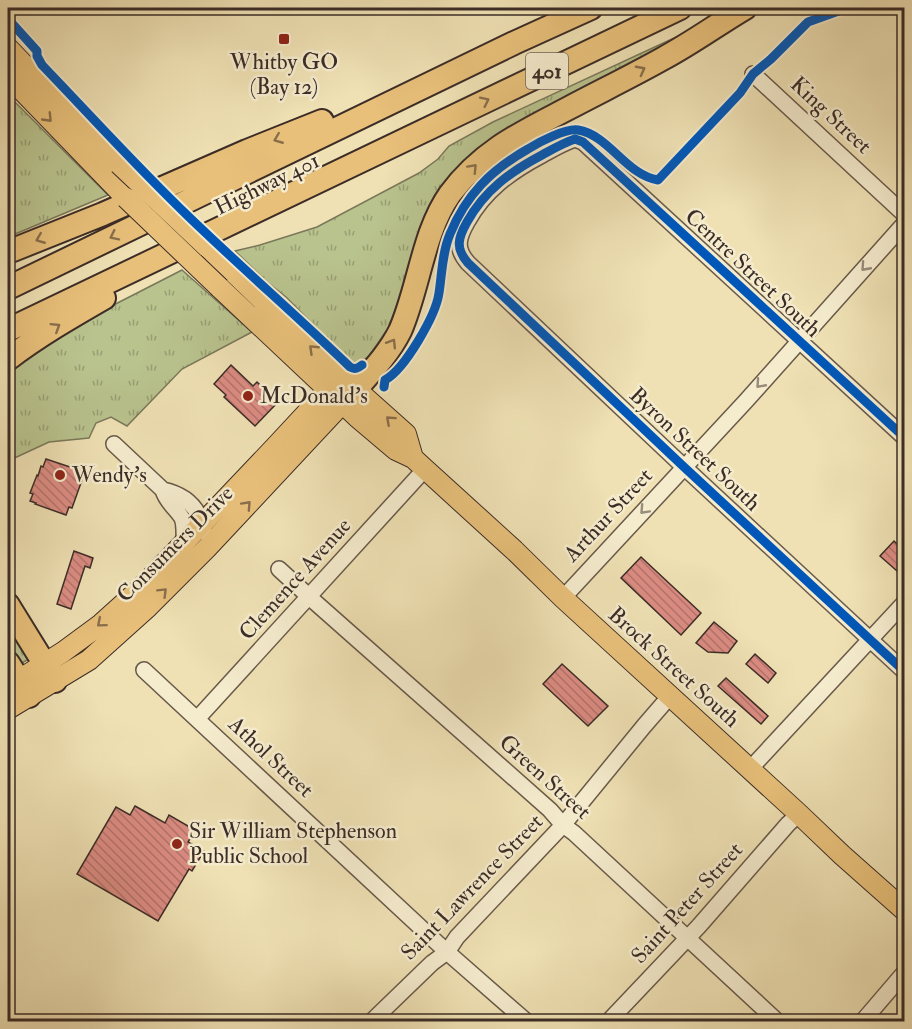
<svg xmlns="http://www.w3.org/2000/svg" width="912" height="1029" font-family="'IM FELL Double Pica',serif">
	<defs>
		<pattern id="grass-tufts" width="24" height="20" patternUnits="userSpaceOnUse" patternTransform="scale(1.5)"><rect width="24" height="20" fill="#b9c38e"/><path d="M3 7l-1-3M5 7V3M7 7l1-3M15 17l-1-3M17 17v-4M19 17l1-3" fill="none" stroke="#989f74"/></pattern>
		<pattern id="building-back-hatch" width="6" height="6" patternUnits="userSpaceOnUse" patternTransform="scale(1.5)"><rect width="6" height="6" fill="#dc8c83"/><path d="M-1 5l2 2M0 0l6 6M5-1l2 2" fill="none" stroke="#b4736b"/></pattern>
	</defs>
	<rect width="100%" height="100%" fill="#efe1b4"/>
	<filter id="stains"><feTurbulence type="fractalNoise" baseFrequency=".00333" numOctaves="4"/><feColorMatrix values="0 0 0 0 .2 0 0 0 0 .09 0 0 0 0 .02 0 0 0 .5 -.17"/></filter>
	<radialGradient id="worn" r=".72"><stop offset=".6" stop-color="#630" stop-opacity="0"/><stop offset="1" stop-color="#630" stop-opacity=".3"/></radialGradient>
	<path fill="url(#grass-tufts)" stroke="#7a785a" stroke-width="1.5" d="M700,26L492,139L404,285L389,327L369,356L361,362L356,364L351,363L286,297L267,282L235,251L260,245L317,227L419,173L438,159L449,146L493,122Z
		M9,98L14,101L108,195L8,237Z
		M182,270L252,332L182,369L127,426L111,417L96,423L89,438L49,442L8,461V369L55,335Z
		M8,621L29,659L20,664L8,645Z"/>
	<path fill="url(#building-back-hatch)" stroke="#3b2c27" stroke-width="1.5" d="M231,365L253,386L257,382L278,402L255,426L224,397L226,395L214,384Z
		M46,459L82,471L79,479L82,480L72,508L69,507L66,515L35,504L36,503L30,501L33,494L30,493L37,475L38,476L41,466L43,467Z
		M894,541L904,551V563L897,571L880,556Z
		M74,551L93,558L90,568L85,566L71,609L57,604Z
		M641,557L701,613L681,635L621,578Z
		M714,622L737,641L728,653L708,652L696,643Z
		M755,654L776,673L768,683L746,664Z
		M562,664L608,706L588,726L543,684Z
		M726,678L768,716L761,724L718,686Z
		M135,806L165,823L169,815L195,830L188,842L204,851L192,871L189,869L158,921L77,874L116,807L130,815Z"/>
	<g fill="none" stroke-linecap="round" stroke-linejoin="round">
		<defs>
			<path id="minor" d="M753,74L904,214
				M904,437L583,142L575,139C563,143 553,149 542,155C510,172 485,190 467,222C458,238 455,248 468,263L684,467L904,671
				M114,444L163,490C166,502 176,508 182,518C185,525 184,535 184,543
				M163,490C186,495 200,508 204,532
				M279,569L316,603L550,810L563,825L574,833L778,1022
				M563,598L745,402L904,224
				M144,670L447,952L527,1022
				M197,719L425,469
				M750,769L904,603
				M371,1022L432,963L447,952L457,937L563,825L644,726L670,696
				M608,1022L699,926L788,824L799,814
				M862,1022L904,973"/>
			<path id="major" d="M8,48L119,164
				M8,76L126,198
				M207,247L341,376L406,434L413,458
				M220,288L357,417L396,450L413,458L425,469L514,550L563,598L799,814L842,855L904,910
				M8,687L63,652L101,624L141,588L275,447L341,376
				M8,709L89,660L148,607L207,548L351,394"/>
			<path id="highway" d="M8,84L16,85
				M8,252L103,214L247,151L322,121
				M8,288L514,43L591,8
				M8,330L680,8
				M8,359C38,336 71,317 104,298
				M356,389C372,371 389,353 400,331C419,288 423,232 450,194C482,151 521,133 567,109C599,92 632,76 664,58C692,43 718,24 745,8
				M8,605L55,681
				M8,663L29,696"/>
		</defs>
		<use href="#minor" stroke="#68594a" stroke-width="18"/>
		<use href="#major" stroke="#3b2c27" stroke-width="22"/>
		<use href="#highway" stroke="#3b2c27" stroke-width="26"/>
		<use href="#minor" stroke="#f5ecce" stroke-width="15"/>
		<use href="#major" stroke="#e8c07a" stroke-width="20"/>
		<use href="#highway" stroke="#e8c07a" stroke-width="22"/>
		<defs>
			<path id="major-bridge" d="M119,164L207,247
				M126,198L220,288"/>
		</defs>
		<use href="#major-bridge" stroke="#3b2c27" stroke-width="22" stroke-linecap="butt"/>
		<use href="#major-bridge" stroke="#e8c07a" stroke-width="20"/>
		<defs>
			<path id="cycleway" d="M9,20L37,51V56L42,65C91,116 138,168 189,217C242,268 297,316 350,367C355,370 358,368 362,365
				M384,387L385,380C405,369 436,315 439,293C442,274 442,253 450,234C466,195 491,170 528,149C539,142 566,128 578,130C609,135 626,175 658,180L740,93L753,74L771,59L808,22L847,8
				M904,437L583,142L575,139C563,143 553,149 542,155C510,172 485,190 467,222C458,238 455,248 468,263L684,467L904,671"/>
		</defs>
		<use href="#cycleway" stroke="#f5ecce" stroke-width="13"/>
		<use href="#cycleway" stroke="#0057b8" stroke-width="9"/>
	</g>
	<defs><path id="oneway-chevron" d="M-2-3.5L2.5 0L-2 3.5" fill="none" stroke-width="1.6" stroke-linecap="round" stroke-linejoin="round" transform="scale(1.5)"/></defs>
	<g stroke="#896f4c">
		<use href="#oneway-chevron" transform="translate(641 70) rotate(-28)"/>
		<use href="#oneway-chevron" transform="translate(485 101) rotate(-26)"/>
		<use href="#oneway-chevron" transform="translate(48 118) rotate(46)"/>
		<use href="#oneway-chevron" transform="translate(278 139) rotate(158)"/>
		<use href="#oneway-chevron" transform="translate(473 168) rotate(-47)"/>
		<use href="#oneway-chevron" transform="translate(114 236) rotate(154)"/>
		<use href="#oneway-chevron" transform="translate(40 239) rotate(158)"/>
		<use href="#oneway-chevron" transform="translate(56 327) rotate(-32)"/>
		<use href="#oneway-chevron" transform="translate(392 343) rotate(-58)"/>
		<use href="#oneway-chevron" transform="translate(313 349) rotate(-136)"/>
		<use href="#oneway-chevron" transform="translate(390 420) rotate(-138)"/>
		<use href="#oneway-chevron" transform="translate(247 505) rotate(-47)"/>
		<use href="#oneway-chevron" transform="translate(163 592) rotate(-45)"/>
		<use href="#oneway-chevron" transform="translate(101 623) rotate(140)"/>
	</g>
	<g stroke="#988c7a">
		<use href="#oneway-chevron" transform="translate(865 267) rotate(132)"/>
		<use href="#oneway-chevron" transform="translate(760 384) rotate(132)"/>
		<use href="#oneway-chevron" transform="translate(644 510) rotate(133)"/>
	</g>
	<g fill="#8f2418" stroke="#f5ecce" stroke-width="2">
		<rect x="278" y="33" width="12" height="12" rx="3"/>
		<circle cx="248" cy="396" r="6"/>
		<circle cx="60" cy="475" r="6"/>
		<circle cx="177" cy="844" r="6"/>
	</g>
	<g text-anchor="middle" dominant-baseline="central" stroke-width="5" stroke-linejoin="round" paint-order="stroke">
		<rect fill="#f5ecce" stroke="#736659" stroke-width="1.5" x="526" y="53" width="42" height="36" rx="4.5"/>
		<g font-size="21" font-weight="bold" fill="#3b2c27">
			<text x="547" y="71">401</text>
		</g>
		<g font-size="22" fill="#3b2c27" stroke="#f5ecce" text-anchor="start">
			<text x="284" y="62" text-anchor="middle">Whitby GO<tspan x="284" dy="25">(Bay 12)</tspan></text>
			<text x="260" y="396">McDonald's</text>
			<text x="72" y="475">Wendy's</text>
			<text x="189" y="831">Sir William Stephenson<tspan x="189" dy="25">Public School</tspan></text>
		</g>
		<g font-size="22" fill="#3b2c27" stroke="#f5ecce">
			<text transform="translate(831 115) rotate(43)">King Street</text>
			<text transform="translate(267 184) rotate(-26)">Highway 401</text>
			<text transform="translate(753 273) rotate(43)">Centre Street South</text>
			<text transform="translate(695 449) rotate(43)">Byron Street South</text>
			<text transform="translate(608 515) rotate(-47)">Arthur Street</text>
			<text transform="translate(175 544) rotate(-45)">Consumers Drive</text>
			<text transform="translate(295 579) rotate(-48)">Clemence Avenue</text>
			<text transform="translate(674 667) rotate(42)">Brock Street South</text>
			<text transform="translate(271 757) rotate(43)">Athol Street</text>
			<text transform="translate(545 777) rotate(42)">Green Street</text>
			<text transform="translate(472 887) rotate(-46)">Saint Lawrence Street</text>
			<text transform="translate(687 903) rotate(-48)">Saint Peter Street</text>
		</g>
	</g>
	<rect width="912" height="1029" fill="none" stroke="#efe1b4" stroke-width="30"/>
	<rect x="9" y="9" width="894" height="1011" fill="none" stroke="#3b2c27" stroke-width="3"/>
	<rect x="15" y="15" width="882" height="999" fill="none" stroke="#3b2c27" stroke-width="1.5"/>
	<rect width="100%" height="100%" filter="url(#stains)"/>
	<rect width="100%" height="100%" fill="url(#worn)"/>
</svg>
